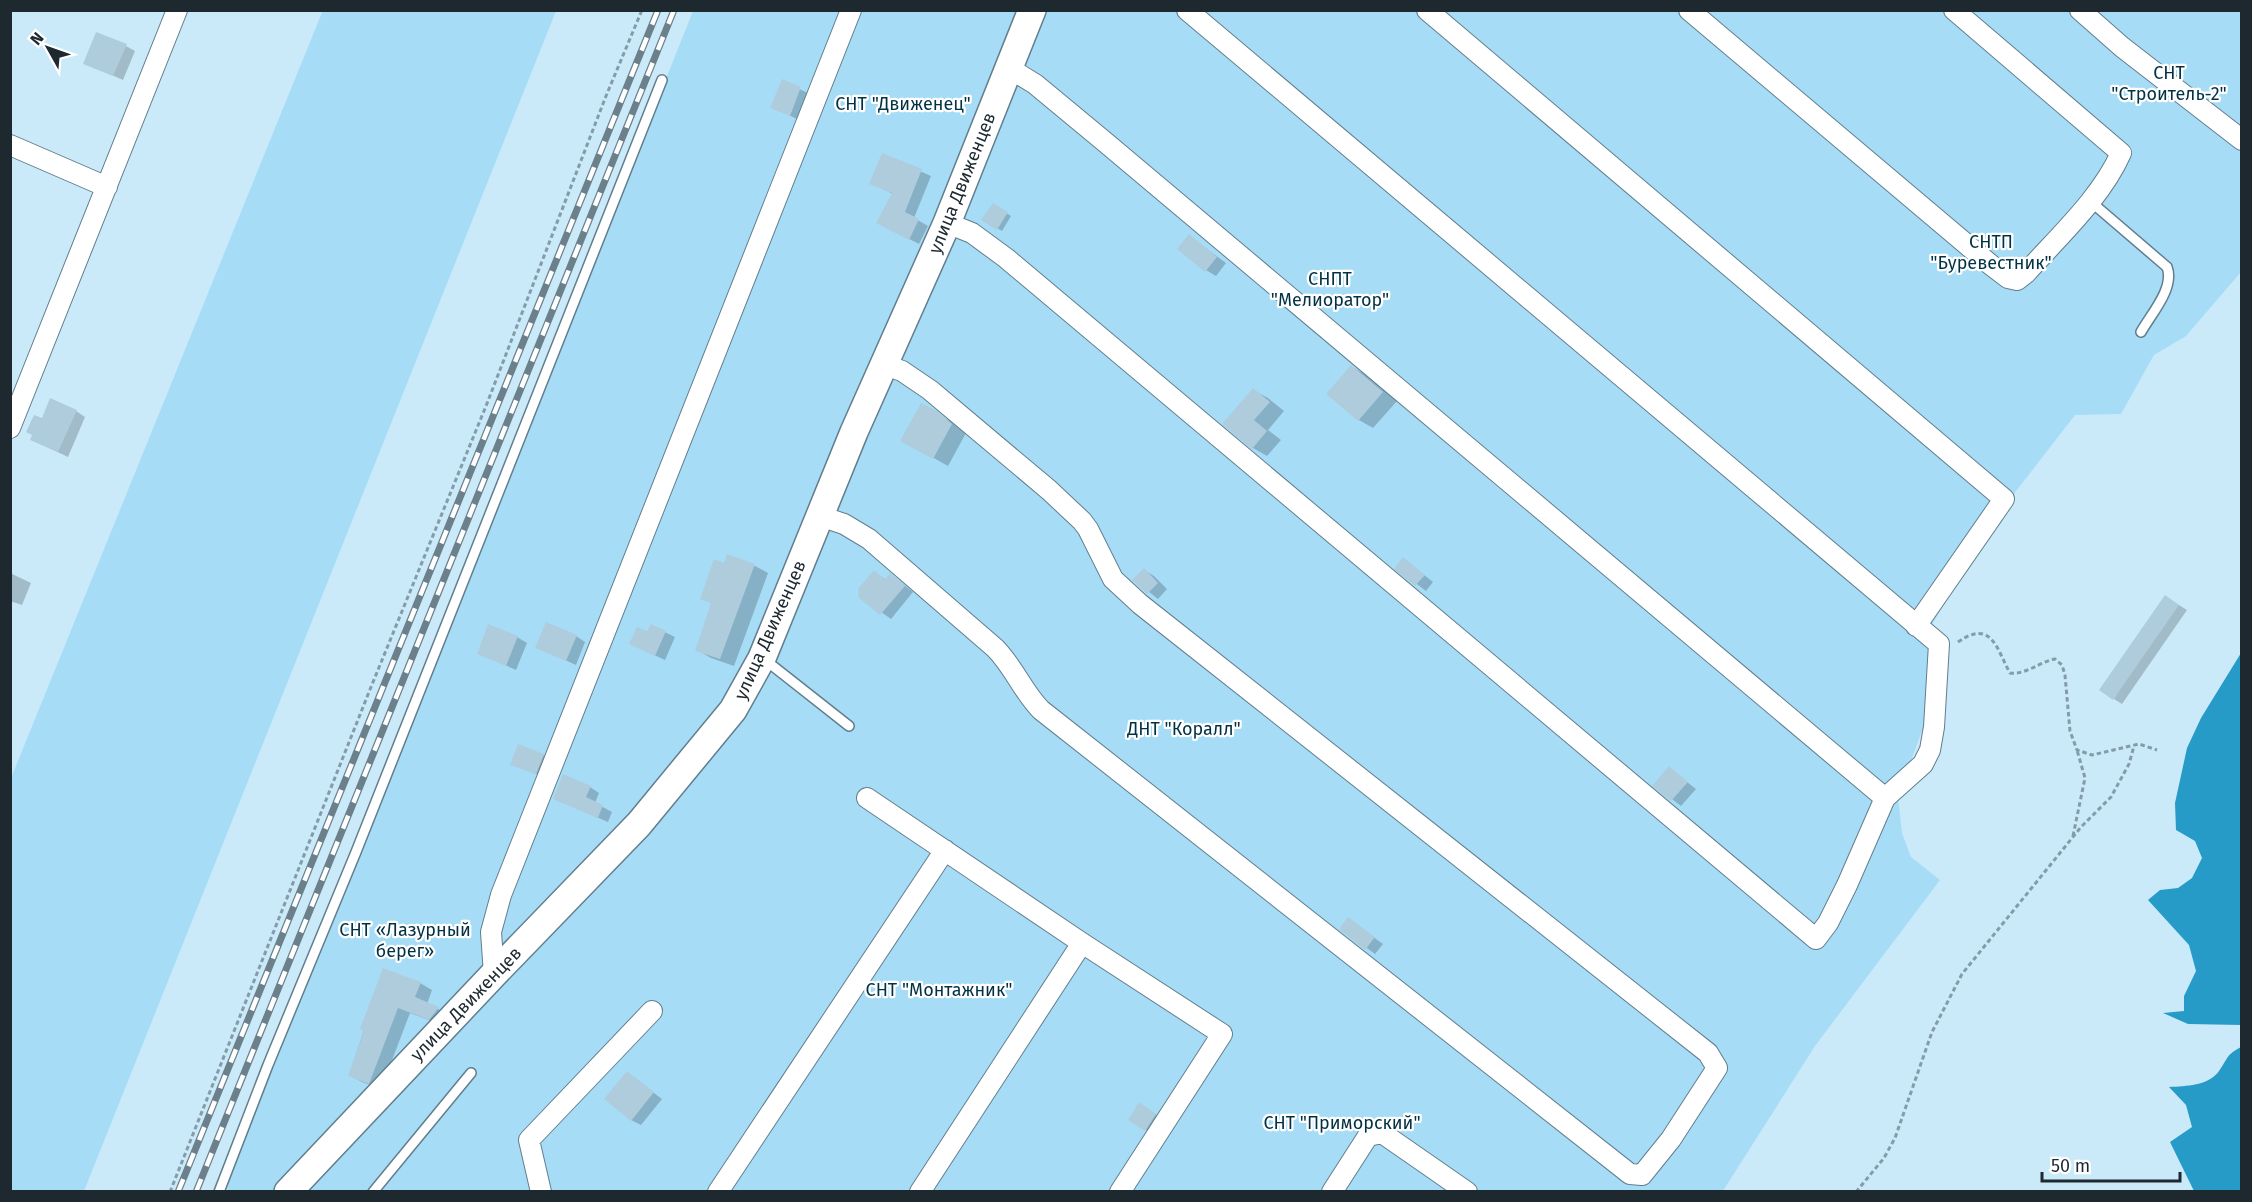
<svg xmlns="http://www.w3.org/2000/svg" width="2252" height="1202" font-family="'Fira Sans',sans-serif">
	<rect width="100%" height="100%" fill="#caeafa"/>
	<path fill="#a7dcf7" d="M323,10L556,11L84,1191H11V778Z
		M693,11H2241V272L2186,336L2154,355L2121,414L2075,415L2013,495L1940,611L1933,623L1927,717L1898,797L1902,833L1911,857L1940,880L1815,1046L1723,1191L227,1192L231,1170Z"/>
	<path fill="#279bc8" d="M2241,653V1025L2188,1024L2163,1013L2184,1011V996L2196,971L2189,945L2148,900L2160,890L2178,888L2192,878L2202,858L2195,841L2176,830L2175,803L2187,748L2201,718Z
		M2241,1047V1191H2194L2170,1142L2192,1127L2186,1105L2169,1087C2186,1086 2208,1086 2219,1071C2229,1057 2225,1056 2241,1047Z"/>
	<path fill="#0003" d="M126,46L135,51L123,80L85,63Z
		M782,81L810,94L799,120L772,107Z
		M883,155L931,176L914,218L928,226L919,244L888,228L893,194L871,183Z
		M993,205L1011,216L1002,231L983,220Z
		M1189,236L1226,263L1216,276L1206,270Z
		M1351,366L1366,375L1397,401L1373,428L1359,420Z
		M1253,390L1268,398L1284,411L1268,430L1281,440L1267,456L1253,448Z
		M921,405L952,422L966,433L948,466L902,440Z
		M76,411L85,417L68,457L32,440L42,420Z
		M728,556L755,566L768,573L734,666L711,658L697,650L713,604L702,598L725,565Z
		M1404,559L1433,582L1426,591L1396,568Z
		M1144,570L1154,576L1167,589L1158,599L1134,580Z
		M874,572L886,580L891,575L913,592L891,619L860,597Z
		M10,573L31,583L22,605L10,601Z
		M2166,597L2187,610L2122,704L2114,699Z
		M652,626L675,637L665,660L641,649Z
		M576,636L585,642L576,665L537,647Z
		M517,637L527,643L516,670L478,653Z
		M543,755L553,761L546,778L512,764Z
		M1669,768L1696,789L1681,806L1655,786Z
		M590,787L599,793L595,803L612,812L608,822L564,803Z
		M1348,919L1383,944L1375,954L1341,929Z
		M384,970L420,983L432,990L427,1004L451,1015L442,1025L410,1013L381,1089L362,1082L349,1075Z
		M627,1073L662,1099L641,1125L631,1120Z
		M1149,1110L1165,1120L1155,1135L1130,1120Z"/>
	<path fill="#aeccdc" d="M96,32L127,44L113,76L83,64Z
		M782,79L801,87L790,116L770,108Z
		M882,153L922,169L905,212L919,219L909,240L876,223L892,193L869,184Z
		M993,203L1008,212L997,230L981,220Z
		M1189,234L1217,257L1205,272L1177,249Z
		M1351,365L1383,392L1358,421L1326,394Z
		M1253,388L1270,402L1254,420L1267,431L1252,449L1222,424Z
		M50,398L77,410L58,452L30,440L32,435L26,432L34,415L42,418Z
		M921,403L937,411L952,424L933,459L900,441Z
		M727,554L755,564L720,659L695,651L711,603L700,599L714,559L724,563Z
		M1403,557L1425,575L1415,586L1394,569Z
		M1144,568L1158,583L1147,594L1132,580Z
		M874,570L885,580L890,573L905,586L880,615L859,598L858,589Z
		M2165,595L2179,605L2113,700L2099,690Z
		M546,622L577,635L566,661L535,648Z
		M488,624L518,636L506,666L477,654Z
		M651,624L666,631L655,656L629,644L637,627L647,631Z
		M518,744L544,754L536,774L510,765Z
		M1669,766L1688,782L1671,801L1652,786Z
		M563,774L591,786L586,797L603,805L598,818L553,799Z
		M1348,917L1375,937L1365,950L1339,929Z
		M383,968L421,982L415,997L439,1007L429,1020L398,1008L369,1084L348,1076L364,1031L360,1029Z
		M627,1071L654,1092L631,1121L604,1099Z
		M1139,1102L1156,1114L1145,1131L1128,1120Z"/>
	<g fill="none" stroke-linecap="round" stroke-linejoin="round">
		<defs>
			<path id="lane" d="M2090,201L2167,267C2175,288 2151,314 2141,332
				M764,659L849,726
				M219,1192L268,1065L356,852L662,80
				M373,1192L471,1073"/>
			<path id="street" d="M1427,10L2004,499L1916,626
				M1689,10L1991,265L2008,278L2017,280L2026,273C2059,236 2101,198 2121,153L1954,10
				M2080,10L2122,47L2242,140
				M1009,68L1035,84L1105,142L1885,798
				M10,145L107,187
				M947,223L972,233L1006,258L1816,939L1828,923L1847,885L1885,798L1923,764L1930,750L1934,727L1939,644L1187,10
				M10,428L177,10
				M820,516L844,524L869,539L995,648C1014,667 1023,692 1041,710L1630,1174L1642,1175L1671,1139L1717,1068L1708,1053L1140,604L1113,579L1088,529L1082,521L1049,490L930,390L902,371L883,364
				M867,798L1082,943L1222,1034L1120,1192
				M494,974L491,932L501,895L851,10
				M541,1192L529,1140L652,1011
				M718,1192L945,850
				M920,1192L1082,943
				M1332,1192L1368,1136L1382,1133L1467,1192"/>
			<path id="secondary" d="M288,1192L494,974L639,824L733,710L762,658L854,432L947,223L1032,10"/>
		</defs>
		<use href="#lane" stroke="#617e8d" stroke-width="12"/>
		<use href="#street" stroke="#617e8d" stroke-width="22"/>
		<use href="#secondary" stroke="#617e8d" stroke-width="30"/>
		<path stroke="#849ca8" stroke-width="3" stroke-dasharray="4.5 3" stroke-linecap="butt" d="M1958,642C1992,618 1997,650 2010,673C2026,675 2039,662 2055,659L2062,665L2065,675L2070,731L2077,750L2092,755L2139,744L2157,750
			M2073,836L2085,778L2077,750
			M170,1192L371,687L486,406L606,96L642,10
			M1856,1192L1884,1158L1895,1138L1932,1032L1962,974L2081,827L2111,797L2129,764L2134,746"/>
		<use href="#lane" stroke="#fff" stroke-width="9"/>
		<use href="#street" stroke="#fff" stroke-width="20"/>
		<use href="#secondary" stroke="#fff" stroke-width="27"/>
		<defs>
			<path id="rail" d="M178,1192L658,10
				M196,1192L674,10"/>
		</defs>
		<use href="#rail" stroke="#6b808b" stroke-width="7"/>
		<use href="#rail" stroke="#fff" stroke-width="4.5" stroke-dasharray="14" stroke-linecap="butt"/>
	</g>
	<g text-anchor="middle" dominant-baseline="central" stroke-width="4.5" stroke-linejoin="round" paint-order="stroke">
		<g font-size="18" fill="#003144" stroke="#fff">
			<text x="2169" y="73">СНТ<tspan x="2169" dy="21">"Строитель-2"</tspan></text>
			<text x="903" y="104">СНТ "Движенец"</text>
			<text x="1991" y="242">СНТП<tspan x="1991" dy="21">"Буревестник"</tspan></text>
			<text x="1330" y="279">СНПТ<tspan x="1330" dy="21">"Мелиоратор"</tspan></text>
			<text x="1184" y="729">ДНТ "Коралл"</text>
			<text x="405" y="930">СНТ «Лазурный<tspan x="405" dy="21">берег»</tspan></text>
			<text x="939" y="990">СНТ "Монтажник"</text>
			<text x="1342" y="1123">СНТ "Приморский"</text>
		</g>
		<g font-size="18" fill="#1d292f" stroke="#fff">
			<text transform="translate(962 183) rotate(-68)">улица Движенцев</text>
			<text transform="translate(770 630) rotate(-66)">улица Движенцев</text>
			<text transform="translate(466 1004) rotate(-46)">улица Движенцев</text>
		</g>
	</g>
	<rect width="2252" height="1202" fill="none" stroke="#1d292f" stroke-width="24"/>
	<g transform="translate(48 48) rotate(310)" stroke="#ffffff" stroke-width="4.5" paint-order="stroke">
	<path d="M0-4.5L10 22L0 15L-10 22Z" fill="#1d292f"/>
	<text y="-9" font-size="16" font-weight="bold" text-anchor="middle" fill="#1d292f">N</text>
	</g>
	<path d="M2042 1172v9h138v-9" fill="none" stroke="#1d292f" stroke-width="3"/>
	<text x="2051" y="1172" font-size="18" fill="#1d292f" stroke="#ffffff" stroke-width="4.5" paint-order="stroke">50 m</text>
</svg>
